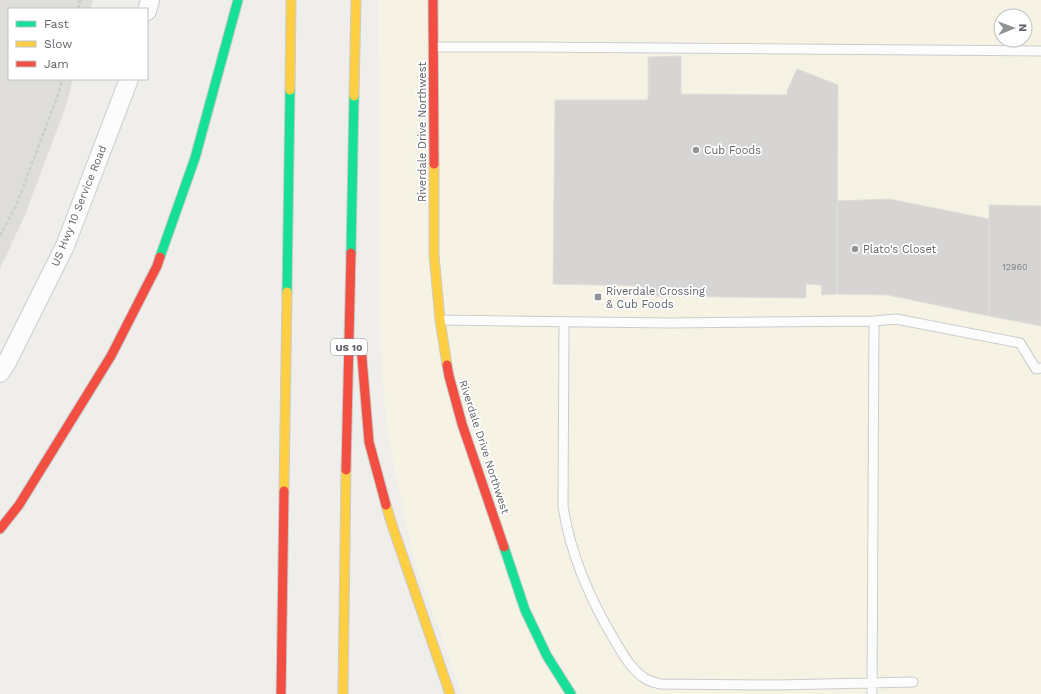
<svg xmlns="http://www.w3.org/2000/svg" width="1041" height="694" font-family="'Work Sans',sans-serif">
	<rect width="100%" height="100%" fill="#efeeea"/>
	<path fill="#f7f3e4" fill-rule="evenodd" d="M379,0H1041V694H462L414,559L397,481L389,438L383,388L380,332ZM1001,16H1025V40H1001Z"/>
	<path fill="#dfddda" d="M0,0H93L91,9H9V79H73L66,106L25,215L0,269Z"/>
	<path fill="#d6d5d3" stroke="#deddd9" d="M681,56V94L787,95V91L797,69L838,85L837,294L822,295L821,285L806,284V298L643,296L642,286L553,284L555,100H648V57Z
		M889,199L989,219V316L888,295L837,294V201Z
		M989,205L1041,206V326L989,316Z"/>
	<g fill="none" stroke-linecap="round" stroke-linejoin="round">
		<defs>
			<path id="lane" d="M433,47H528L1041,51
				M440,320L670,323L874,321L896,319L1020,343L1036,369L1041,368
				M564,322L563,506C570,553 591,601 615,641C623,654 630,668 643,677C647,681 654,682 660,684L778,685L913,682
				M872,694L874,321"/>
			<path id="street" d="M147,11L150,0
				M0,373L6,364L65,246L129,79"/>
			<path id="fast" d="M351,253L354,96
				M160,257L195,158L238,0
				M287,292L290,90
				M504,547L525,610L547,656L571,694"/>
			<path id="slow" d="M290,90L291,0
				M354,96L356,0
				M434,164V255L440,320L447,365
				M284,491L287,292
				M386,505L392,525L450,694
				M343,694L346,470"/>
			<path id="jam" d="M433,0L434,164
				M361,346L369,442L386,505
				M447,365L449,376L462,424L504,547
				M346,470L351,253
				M0,529L19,505L111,356L157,266L160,257
				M281,694L284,491"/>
		</defs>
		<use href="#lane" stroke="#cbcccc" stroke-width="11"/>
		<use href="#street" stroke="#cbcccc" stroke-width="20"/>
		<use href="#fast" stroke="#cacacb" stroke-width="11"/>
		<use href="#slow" stroke="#cacacb" stroke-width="11"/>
		<use href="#jam" stroke="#cacacb" stroke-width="11"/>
		<path stroke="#cacfcc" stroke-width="2.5" stroke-dasharray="4 2" stroke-linecap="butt" d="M78,9L80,0
			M0,236L17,203L58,95L62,79"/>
		<use href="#lane" stroke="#fdfcfc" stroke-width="9"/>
		<use href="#street" stroke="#fdfcfc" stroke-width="18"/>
		<use href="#fast" stroke="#16e098" stroke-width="9"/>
		<use href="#slow" stroke="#ffcf43" stroke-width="9"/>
		<use href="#jam" stroke="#f24e42" stroke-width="9"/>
	</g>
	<g fill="#919496" stroke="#fff" stroke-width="1.5">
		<circle cx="696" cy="150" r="4"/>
		<circle cx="855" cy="249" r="4"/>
		<rect x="594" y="293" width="8" height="8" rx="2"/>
	</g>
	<g text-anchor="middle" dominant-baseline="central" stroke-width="3.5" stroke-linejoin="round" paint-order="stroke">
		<g font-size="9" fill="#7e8184">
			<text x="1015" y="267">12960</text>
		</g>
		<rect fill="#fff" stroke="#8f9295" stroke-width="1" x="331" y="339" width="36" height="16" rx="3"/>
		<g font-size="10" font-weight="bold" fill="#5f6368">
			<text x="349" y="347">US 10</text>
		</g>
		<g font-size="11" fill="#5f6368" stroke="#fff">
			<text transform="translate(422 132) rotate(-90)">Riverdale Drive Northwest</text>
			<text transform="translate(79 206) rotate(-68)">US Hwy 10 Service Road</text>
			<text transform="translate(484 447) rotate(72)">Riverdale Drive Northwest</text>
		</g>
		<g font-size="11" fill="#5f6368" stroke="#fff" text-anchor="start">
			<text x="704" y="150">Cub Foods</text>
			<text x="863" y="249">Plato's Closet</text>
			<text x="606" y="291">Riverdale Crossing<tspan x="606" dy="13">&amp; Cub Foods</tspan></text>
		</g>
	</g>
	<rect x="8" y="8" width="140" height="72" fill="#ffffff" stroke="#bfc1c3"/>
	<rect x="16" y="21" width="20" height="6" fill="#16e098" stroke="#bfc1c3"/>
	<text x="44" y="28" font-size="12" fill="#5f6368">Fast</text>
	<rect x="16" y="41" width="20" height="6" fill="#ffcf43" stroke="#bfc1c3"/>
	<text x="44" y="48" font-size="12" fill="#5f6368">Slow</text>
	<rect x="16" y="61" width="20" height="6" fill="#f24e42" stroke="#bfc1c3"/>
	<text x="44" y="68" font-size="12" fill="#5f6368">Jam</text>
	<g transform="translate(1013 28) rotate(89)"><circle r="19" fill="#ffffff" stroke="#bfc1c3"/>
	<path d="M0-3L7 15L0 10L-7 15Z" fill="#919496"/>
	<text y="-6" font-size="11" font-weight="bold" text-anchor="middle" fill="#5f6368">N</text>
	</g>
</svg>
